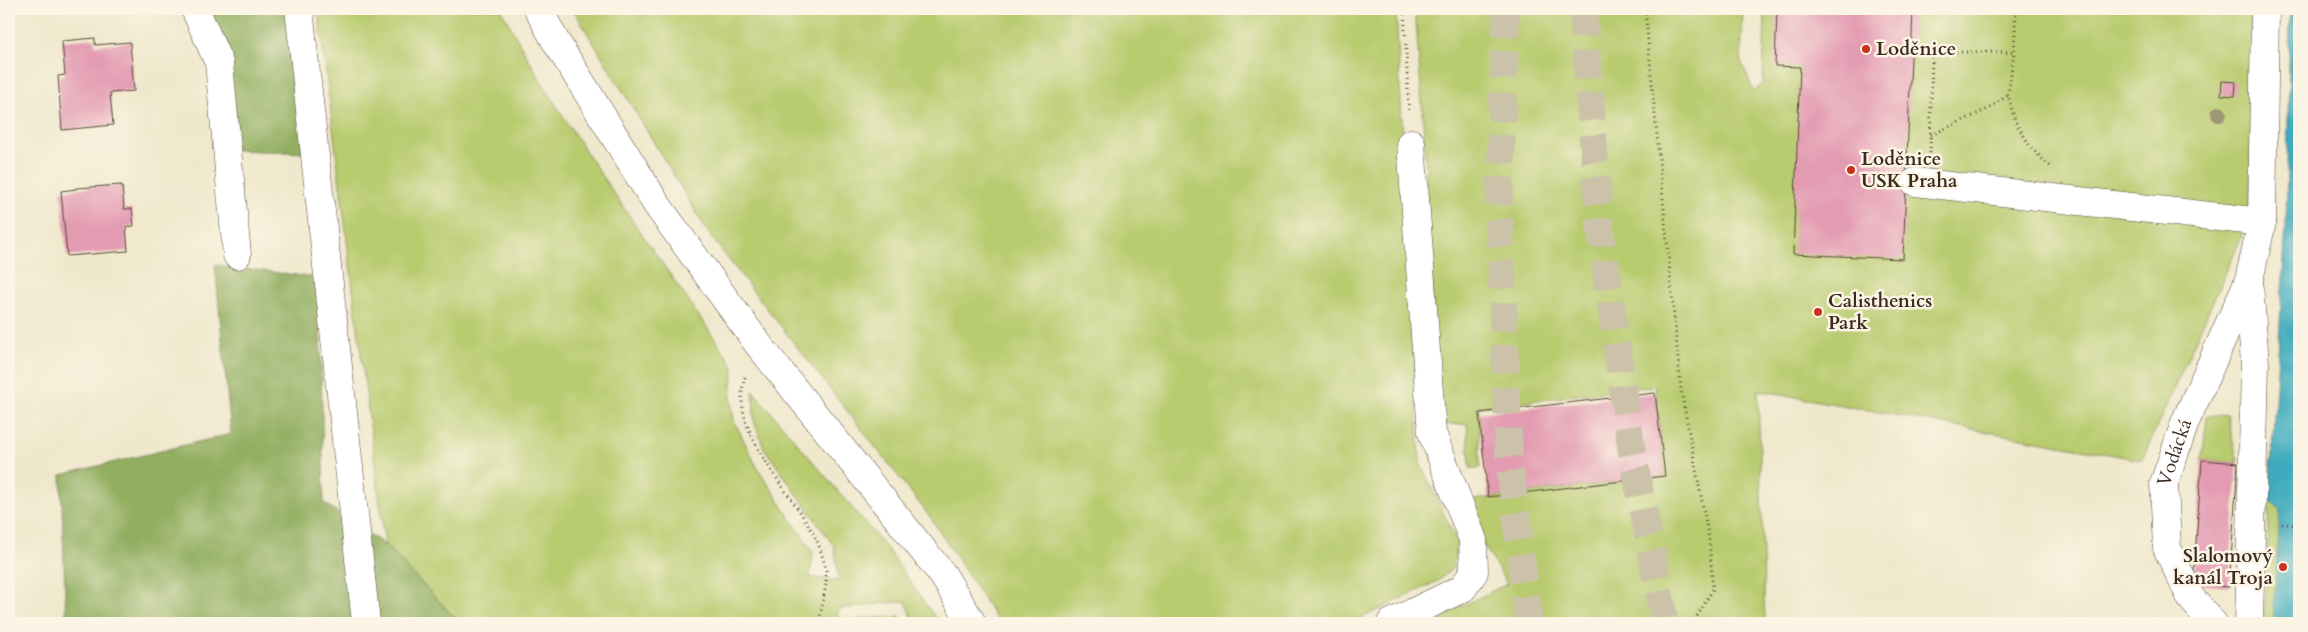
<svg xmlns="http://www.w3.org/2000/svg" width="2308" height="632" font-family="Cardo,serif">
	<rect width="100%" height="100%" fill="#fcf5e5"/>
	<filter id="ink" filterUnits="userSpaceOnUse"><feTurbulence type="fractalNoise" baseFrequency=".02" numOctaves="2"/><feDisplacementMap in="SourceGraphic" scale="10" xChannelSelector="R" yChannelSelector="G"/><feConvolveMatrix kernelMatrix="1 2 1 2 8 2 1 2 1" color-interpolation-filters="sRGB"/></filter>
	<filter id="wash" filterUnits="userSpaceOnUse"><feTurbulence type="fractalNoise" baseFrequency=".0096" numOctaves="4" result="noise"/><feDisplacementMap in="SourceGraphic" scale="20" xChannelSelector="R" yChannelSelector="G"/><feGaussianBlur stdDeviation="1.12" result="paint"/><feColorMatrix in="noise" values="0 0 0 0 0 0 0 0 0 0 0 0 0 0 0 0 0 1.4 0 .05"/><feComposite in="paint" operator="in"/></filter>
	<g filter="url(#wash)">
		<rect width="100%" height="100%" fill="#efe8cc"/>
		<path fill="#b8cb6e" stroke="#7a7a46" d="M318,9H501C566,134 655,250 734,367L731,398L734,421L757,467L813,553L810,577L839,581L834,546L764,448L754,421L753,391L888,550L939,623H915L905,601L838,609V621L900,616L903,623H460L385,545Z
			M573,9H1396L1420,463L1458,544L1452,569L1438,581L1351,623H999L931,518L711,237Z
			M1415,9H1743L1741,61L1754,92L1763,83L1765,9H2255L2250,196L2247,220L2239,243L2142,460L1758,390L1765,623H1426L1507,584L1480,539L1472,500L1665,476L1655,386L1479,407L1480,468H1470L1467,424L1439,425L1423,117Z
			M2227,414L2238,463L2202,460L2207,416Z
			M2269,499L2280,509L2299,623H2264Z"/>
		<path fill="#92af61" stroke="#666c40" d="M207,9H288L306,153L236,150Z
			M215,265L319,278L324,503L385,545L460,623H66L61,475L231,434Z"/>
		<path fill="#3eabbd" stroke="#3c6a6e" d="M2290,9H2299V623H2273L2280,509L2269,499L2286,225Z"/>
		<g id="blocks">
			<path fill="#e39bb2" d="M1777,9H1913L1903,259L1793,254L1800,67L1775,66Z
				M95,38V45L130,42L134,91L110,93L113,125L62,130L58,76L65,75L62,41Z
				M2222,81L2236,82L2235,96L2221,95Z
				M122,185L124,209H132L134,226L126,227L128,251L67,256L61,191L76,189V188Z
				M1655,393L1665,476L1488,497L1479,413Z
				M2202,460L2238,463L2229,587L2193,584Z"/>
		</g>
	</g>
	<g filter="url(#ink)">
		<use href="#blocks" fill-opacity="0" stroke="#564638" stroke-width="1"/>
		<g fill="none" stroke-linecap="round" stroke-linejoin="round">
			<path stroke="#cbc2a9" stroke-width="28" stroke-dasharray="28 14" stroke-linecap="butt" d="M1506,9L1499,206L1509,458L1529,623
				M1583,9L1600,228L1632,452L1665,623"/>
			<defs>
				<g id="minor">
					<path d="M195,9L219,63L237,255"/>
					<path d="M299,9L366,623"/>
					<path d="M538,9L555,40L657,205L758,344L943,575L972,623"/>
					<path d="M1915,182L2262,222"/>
					<path d="M1391,623L1463,588L1474,572L1473,540L1432,433L1411,143"/>
					<path id="s1" d="M2213,623L2191,598L2167,548L2164,483L2186,420L2249,280L2262,222L2265,9"/>
					<path d="M2249,623L2255,364L2249,283"/>
				</g>
			</defs>
			<use href="#minor" stroke="#564638" stroke-width="29"/>
			<path stroke="#564638" stroke-width="3" stroke-dasharray="1 4" stroke-linecap="butt" d="M1404,9L1409,113
				M1645,9L1681,390L1709,539L1713,589L1693,623
				M2016,9L2014,52L2008,95L2015,121L2031,148L2050,166
				M1931,135L1990,108L2008,95
				M1930,153L1932,52H2014
				M745,377C727,431 793,492 815,537C820,546 823,559 826,570C828,582 821,609 819,623
				M2282,524L2299,525"/>
			<use href="#minor" stroke="#fff" stroke-width="28"/>
		</g>
		<circle fill="#9d9677" cx="2219" cy="114" r="8"/>
	</g>
	<g fill="#c8321e" stroke="#fcf5e5" stroke-width="2">
		<circle cx="1866" cy="49" r="5"/>
		<circle cx="1851" cy="170" r="5"/>
		<circle cx="1818" cy="312" r="5"/>
		<circle cx="2283" cy="567" r="5"/>
	</g>
	<g text-anchor="middle" dominant-baseline="central" stroke-width="5" stroke-linejoin="round" paint-order="stroke">
		<g font-size="19" font-weight="bold" fill="#3b2a1e" stroke="#fcf5e5" text-anchor="start">
			<text x="1876" y="49">Loděnice</text>
			<text x="1861" y="159">Loděnice<tspan x="1861" dy="22">USK Praha</tspan></text>
			<text x="1828" y="301">Calisthenics<tspan x="1828" dy="22">Park</tspan></text>
			<text x="2273" y="556" text-anchor="end">Slalomový<tspan x="2273" dy="22">kanál Troja</tspan></text>
		</g>
		<g font-size="19" fill="#3b2a1e" stroke="#fcf5e5">
			<text stroke="none"><textPath href="#s1" startOffset="186">Vodácká</textPath></text>
		</g>
	</g>
	<rect width="2308" height="632" fill="none" stroke="#fcf5e5" stroke-width="30"/>
</svg>
